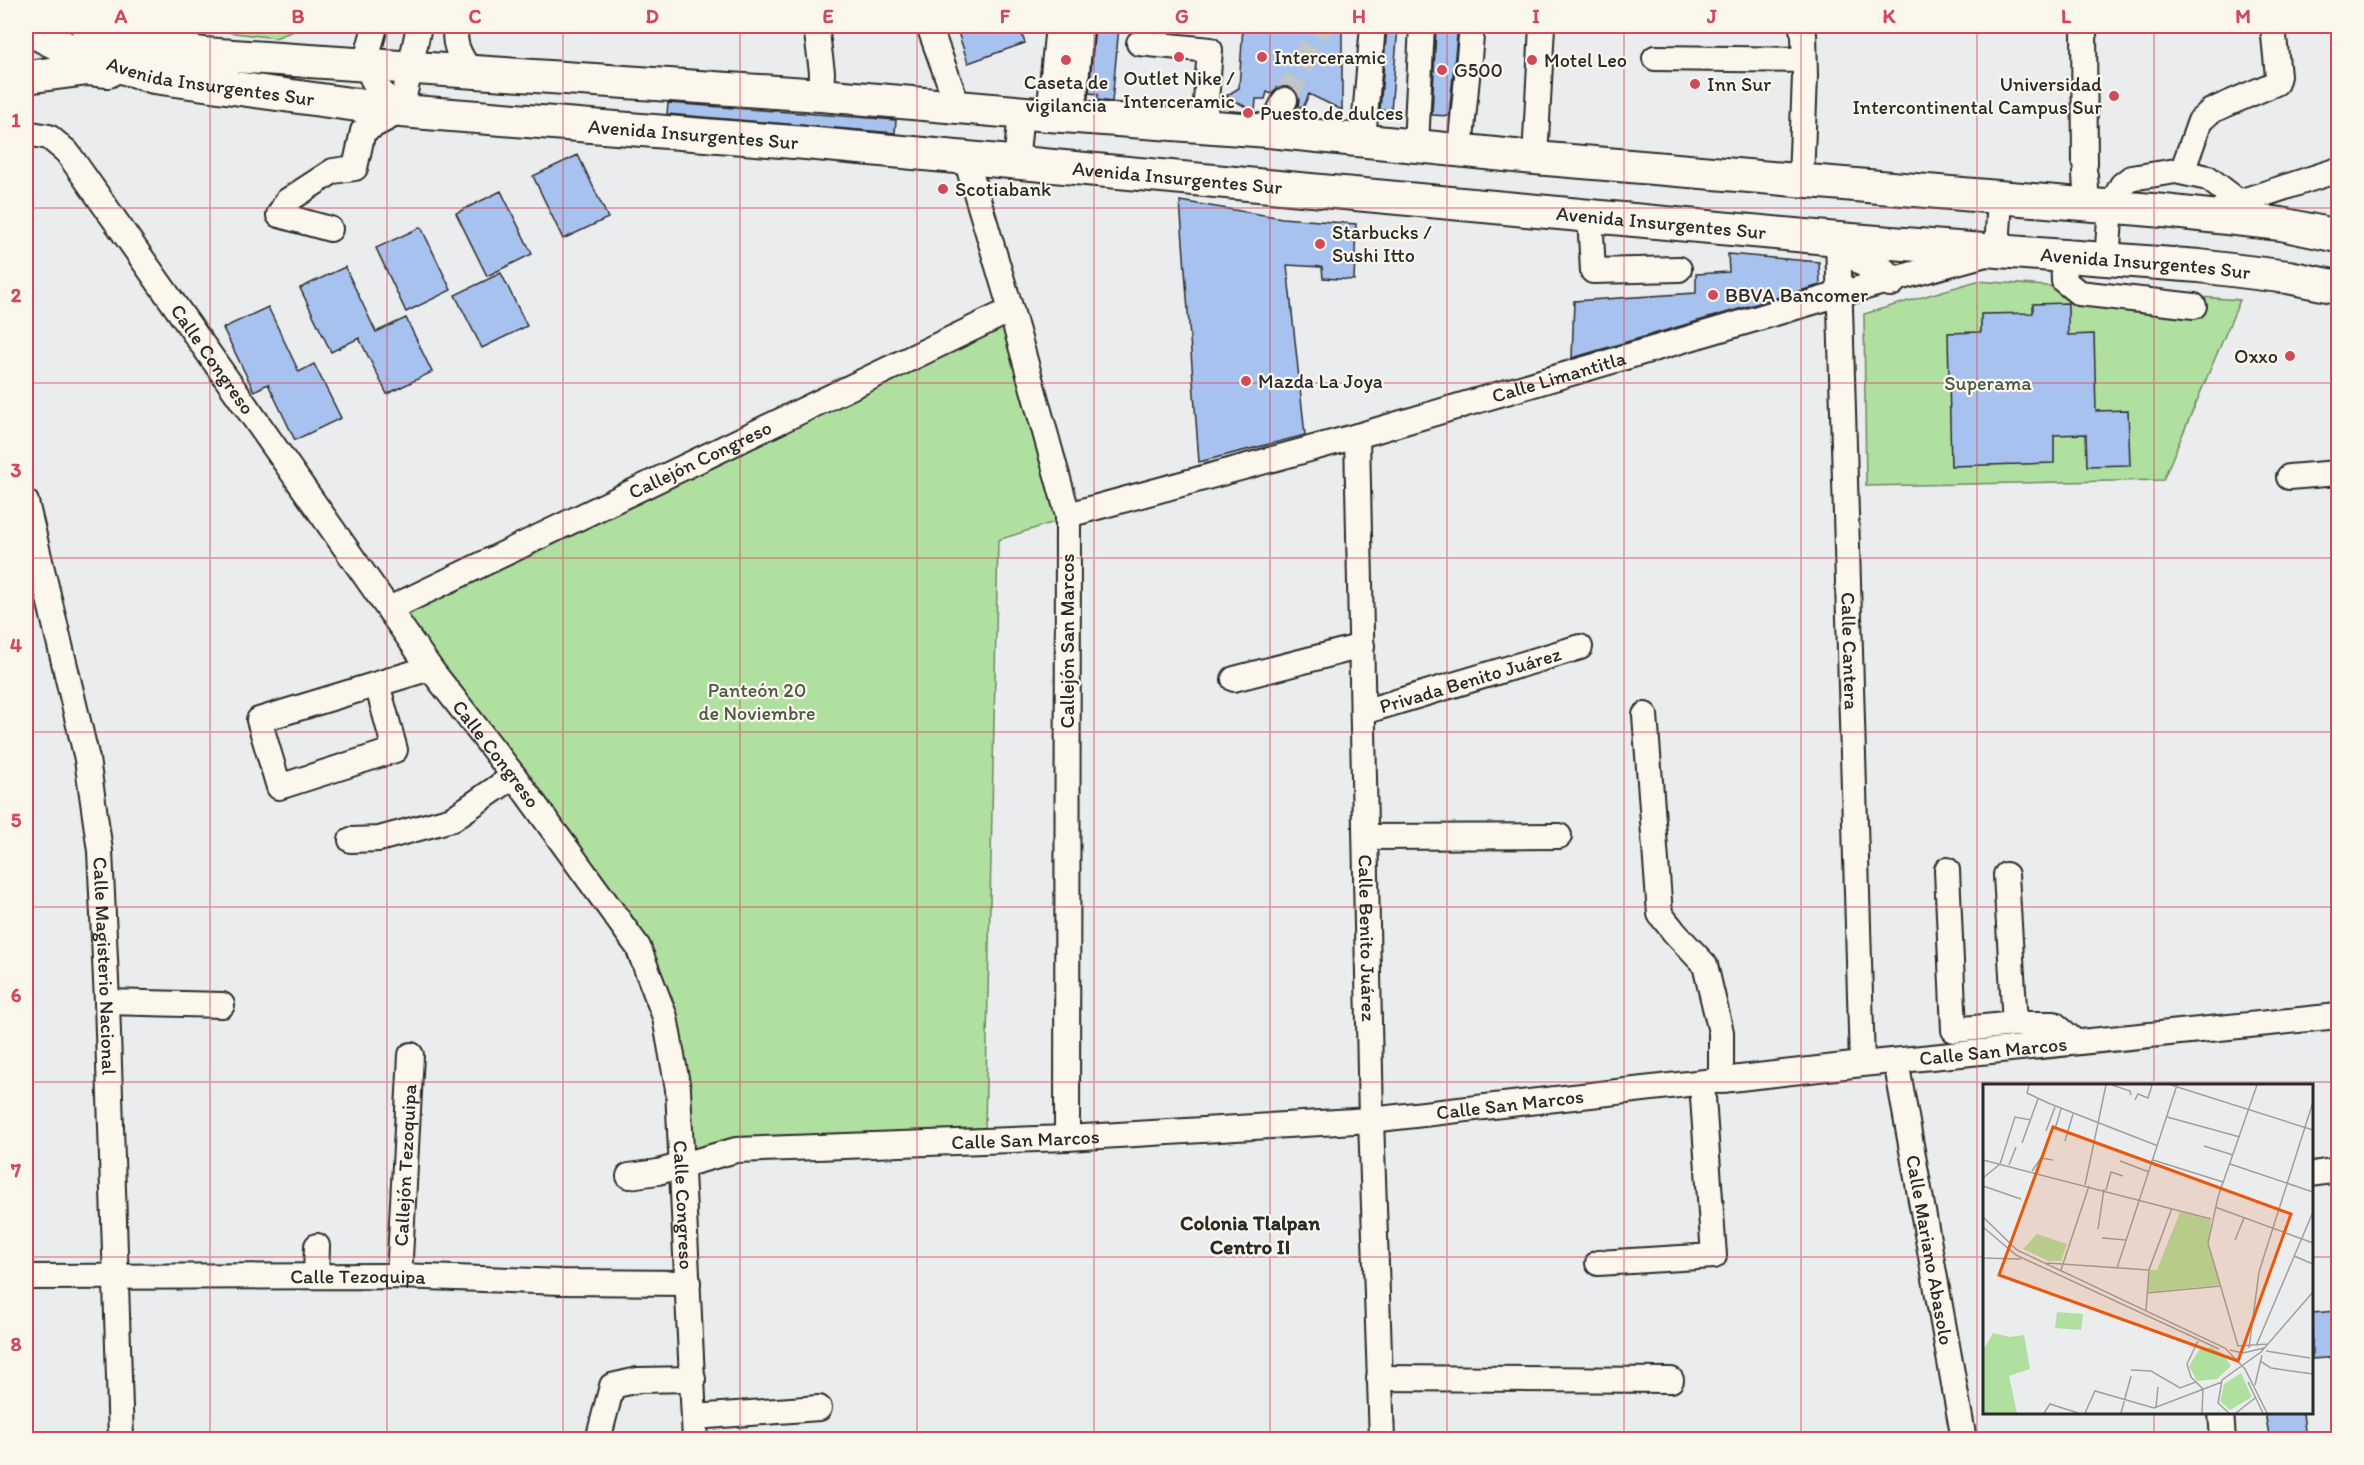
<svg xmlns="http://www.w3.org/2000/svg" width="2364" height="1465" font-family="Itim,sans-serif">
	<rect width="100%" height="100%" fill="#eaeced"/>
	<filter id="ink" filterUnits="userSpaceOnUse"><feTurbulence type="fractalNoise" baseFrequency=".0167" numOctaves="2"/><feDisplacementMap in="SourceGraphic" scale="12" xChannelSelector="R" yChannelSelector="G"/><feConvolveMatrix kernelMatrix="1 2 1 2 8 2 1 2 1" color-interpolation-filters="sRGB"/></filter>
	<g filter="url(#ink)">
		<path fill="#b0e0a0" stroke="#6e8666" stroke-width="1.5" d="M177,26H307L275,38Z
			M1977,281L2240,300L2163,480L1866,486L1864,314Z
			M1006,318L1061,520L998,540L985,1128L682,1157L638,945L393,612Z"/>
		<path fill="#a8c2ef" stroke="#2b2b2b" stroke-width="1.5" d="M956,26H1019L1025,43L968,63Z
			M1095,26H1119L1112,102L1097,100L1098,94L1089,93Z
			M1243,26H1342V110L1309,94L1303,108L1298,106L1299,99L1297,92L1285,86L1277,88L1272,94L1267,92L1265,99H1256L1255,112L1226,96L1239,88Z
			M1387,26H1398L1391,111L1380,110Z
			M1436,26H1458L1449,116L1432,115Z
			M668,103L896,120L895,133L667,114Z
			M578,155L608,218L563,239L533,176Z
			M501,191L532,254L487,276L456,213Z
			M1180,201L1282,218L1356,224L1354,280L1323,278L1322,267L1287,265L1305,435L1199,462Z
			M421,227L451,290L406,312L376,248Z
			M1728,254L1819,262L1820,285L1572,358L1574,301L1696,293V274L1729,272Z
			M345,267L376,332L406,318L432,372L387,394L359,338L331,352L300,288Z
			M501,273L527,326L482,348L455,295Z
			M2068,303V335L2094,334L2096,411L2128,410L2130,465L2087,466L2086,434L2054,435V463L1951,466L1948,333L1981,332V314L2033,313V304Z
			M268,307L299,372L314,364L341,418L295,440L268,384L254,391L223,328Z
			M2338,1311V1357L2312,1359V1313Z
			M2265,1413H2303L2306,1440H2270Z"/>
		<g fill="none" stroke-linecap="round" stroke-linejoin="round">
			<path stroke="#c4c5c6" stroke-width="24" stroke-dasharray="24 12" stroke-linecap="butt" d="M1285,100L1321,26"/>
			<defs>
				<g id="minor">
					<path d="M375,26C373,37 366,53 368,64C369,83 388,99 401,111"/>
					<path d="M457,26C451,43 461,57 470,71"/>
					<path d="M816,26L822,72L821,95"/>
					<path d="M929,26L958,107"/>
					<path d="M2084,26L2085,164"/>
					<path d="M1139,43L1210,50L1204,126"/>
					<path d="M1655,58L1804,60"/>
					<path d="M401,111L419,26"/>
					<path d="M1049,115L1058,26"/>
					<path d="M1073,117L1081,26"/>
					<path d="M1269,131L1285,100"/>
					<path id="s1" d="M26,133L49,137L67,152L430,668L514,776L638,947L665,1017L678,1089L695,1440"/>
					<path d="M1363,139L1373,26"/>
					<path d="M1416,145L1422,26"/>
					<path d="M1460,150L1472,26"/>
					<path d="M1535,158L1542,26"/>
					<path d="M966,159L1011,310L1068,515L1067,1138"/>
					<path d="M1016,163L1021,113"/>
					<path d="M2182,172L2200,121L2211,111L2276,83L2278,76L2273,26"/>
					<path d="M2085,175L2087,204"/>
					<path d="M1801,180L1805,76L1804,34L1801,26"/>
					<path d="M2224,207L2338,170"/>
					<path d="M1590,216L1593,271L1679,269"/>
					<path d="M330,229L279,215L287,201L333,171L355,168L363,131L401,111"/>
					<path id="s2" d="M1838,239L1862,1064"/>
					<path d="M2063,256L2064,281L2079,293L2194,306"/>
					<path d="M2107,260L2111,206L2122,185L2131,178L2176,171L2208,178L2239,202"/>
					<path id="s3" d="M1357,436L1371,1120L1382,1440"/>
					<path d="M2289,477L2338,473"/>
					<path id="s4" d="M26,502L87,759L100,851L107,1002L121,1440"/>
					<path id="s5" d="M1068,515L1357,436L1840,294L1997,251L2000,197"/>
					<path id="s6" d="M389,609L1011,310"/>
					<path d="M1234,679L1362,646"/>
					<path d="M377,684L395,750L279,787L259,720L430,668"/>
					<path id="s7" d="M1363,712L1580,647"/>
					<path d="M1645,715L1660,914L1675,933L1705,965L1721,1032V1081"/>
					<path d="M1366,837L1559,836"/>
					<path d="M351,840L379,839L452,819L514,776"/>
					<path d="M1947,870L1954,1030L2015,1024H2054L2074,1041"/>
					<path d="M2006,875L2015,1024"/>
					<path d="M107,1002L222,1005"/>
					<path id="s8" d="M1896,1061L1964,1440"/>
					<path d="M2312,1174L2338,1170"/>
					<path id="s9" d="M629,1176L658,1172L736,1150L1067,1138L1371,1120L1862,1064L2338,1016"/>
					<path d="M1598,1263L1714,1256L1702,1083"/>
					<path d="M316,1276L317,1246"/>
					<path id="s10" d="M399,1276L411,1055"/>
					<path id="s11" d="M26,1277L399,1276L562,1282L688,1283"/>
					<path d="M1379,1378L1671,1380"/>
					<path d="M2221,1412L2223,1440"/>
					<path d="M694,1417L819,1408"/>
					<path d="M598,1440L612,1386L638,1380L693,1379"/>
				</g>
				<g id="major">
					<path d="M87,26L161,47L204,54L821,95L1049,115L1269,131L1535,158L2164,211L2281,224L2338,236"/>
					<path id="s12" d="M26,28L74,52L154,77L401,111L806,143L1838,239L2199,266L2288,277L2338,287"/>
					<path d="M26,77L88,69L108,71"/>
					<path d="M1838,239L1890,280"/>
				</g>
			</defs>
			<use href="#minor" stroke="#2b2b2b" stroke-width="28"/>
			<use href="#major" stroke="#2b2b2b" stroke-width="36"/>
			<use href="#minor" stroke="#fbf7ec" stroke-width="24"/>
			<use href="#major" stroke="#fbf7ec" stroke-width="32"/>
		</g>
	</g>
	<path fill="none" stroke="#d1495b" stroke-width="1.5" stroke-opacity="0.55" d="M210,26V1440M387,26V1440M563,26V1440M740,26V1440M917,26V1440M1094,26V1440M1270,26V1440M1447,26V1440M1624,26V1440M1801,26V1440M1977,26V1440M2154,26V1086M26,208H2338M26,383H2338M26,558H2338M26,732H2338M26,907H2338M26,1082H2338M26,1257H1984M2312,1257H2338M2154,1412V1440"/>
	<g fill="#d1495b" stroke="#fbf7ec" stroke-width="2">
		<circle cx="1179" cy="57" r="6"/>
		<circle cx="1262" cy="57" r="6"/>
		<circle cx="1066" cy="60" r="6"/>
		<circle cx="1532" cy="60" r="6"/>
		<circle cx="1442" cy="70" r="6"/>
		<circle cx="1695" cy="84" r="6"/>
		<circle cx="2114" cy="96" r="6"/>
		<circle cx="1248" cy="113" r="6"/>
		<circle cx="943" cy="189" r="6"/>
		<circle cx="1320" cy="244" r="6"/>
		<circle cx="1713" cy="295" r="6"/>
		<circle cx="2290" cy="356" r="6"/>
		<circle cx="1246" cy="381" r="6"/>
	</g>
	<g text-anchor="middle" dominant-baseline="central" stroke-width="4.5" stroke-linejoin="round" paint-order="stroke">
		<g font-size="20" fill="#2b2b2b" stroke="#fbf7ec" text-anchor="start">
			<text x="1274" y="57">Interceramic</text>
			<text x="1544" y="60">Motel Leo</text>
			<text x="1454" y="70">G500</text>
			<text x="1179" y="78" text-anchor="middle">Outlet Nike /<tspan x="1179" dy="23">Interceramic</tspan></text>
			<text x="1066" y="82" text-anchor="middle">Caseta de<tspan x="1066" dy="23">vigilancia</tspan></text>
			<text x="1707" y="84">Inn Sur</text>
			<text x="2102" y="84" text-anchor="end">Universidad<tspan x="2102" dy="23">Intercontinental Campus Sur</tspan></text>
			<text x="1260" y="113">Puesto de dulces</text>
			<text x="955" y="189">Scotiabank</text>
			<text x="1332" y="232">Starbucks /<tspan x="1332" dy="23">Sushi Itto</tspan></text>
			<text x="1725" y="295">BBVA Bancomer</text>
			<text x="2278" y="356" text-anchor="end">Oxxo</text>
			<text x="1258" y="381">Mazda La Joya</text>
		</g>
		<g font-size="20" fill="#2b2b2b" stroke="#fbf7ec">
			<text stroke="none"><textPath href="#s12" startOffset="194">Avenida Insurgentes Sur</textPath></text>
			<text stroke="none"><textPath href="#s12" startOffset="680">Avenida Insurgentes Sur</textPath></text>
			<text stroke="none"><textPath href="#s12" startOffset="1166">Avenida Insurgentes Sur</textPath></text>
			<text stroke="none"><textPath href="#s12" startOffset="1652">Avenida Insurgentes Sur</textPath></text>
			<text stroke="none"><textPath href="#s12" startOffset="2138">Avenida Insurgentes Sur</textPath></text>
			<text stroke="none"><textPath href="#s1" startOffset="300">Calle Congreso</textPath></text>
			<text stroke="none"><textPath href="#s5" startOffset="510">Calle Limantitla</textPath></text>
			<text stroke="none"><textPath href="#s6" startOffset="345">Callejón Congreso</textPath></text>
			<text transform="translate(1067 641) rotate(-90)">Callejón San Marcos</text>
			<text stroke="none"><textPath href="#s2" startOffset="412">Calle Cantera</textPath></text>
			<text stroke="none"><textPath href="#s7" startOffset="112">Privada Benito Juárez</textPath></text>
			<text stroke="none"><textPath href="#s1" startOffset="786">Calle Congreso</textPath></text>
			<text stroke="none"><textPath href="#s3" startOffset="502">Calle Benito Juárez</textPath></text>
			<text stroke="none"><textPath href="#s4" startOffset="472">Calle Magisterio Nacional</textPath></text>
			<text stroke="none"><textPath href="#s9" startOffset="1372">Calle San Marcos</textPath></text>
			<text stroke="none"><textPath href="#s9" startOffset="886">Calle San Marcos</textPath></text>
			<text stroke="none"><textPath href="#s9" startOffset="400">Calle San Marcos</textPath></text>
			<text stroke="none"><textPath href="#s10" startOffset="111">Callejón Tezoquipa</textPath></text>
			<text stroke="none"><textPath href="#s1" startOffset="1290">Calle Congreso</textPath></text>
			<text stroke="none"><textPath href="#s8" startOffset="192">Calle Mariano Abasolo</textPath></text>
			<text stroke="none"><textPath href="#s11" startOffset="332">Calle Tezoquipa</textPath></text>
		</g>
		<g font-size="20" fill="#4c5848" stroke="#fbf7ec">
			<text x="1988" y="383">Superama</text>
			<text x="757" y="690">Panteón 20<tspan x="757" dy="23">de Noviembre</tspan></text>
		</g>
		<g font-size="21" font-weight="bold" fill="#2b2b2b" stroke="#fbf7ec">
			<text x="1250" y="1222">Colonia Tlalpan<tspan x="1250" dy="24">Centro II</tspan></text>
		</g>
	</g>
	<g transform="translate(1983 1084)">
		<rect width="330" height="330" fill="#eaeced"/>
		<path d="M197,128L228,136L225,159L237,201L165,208L167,186H174ZM54,150L84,160L78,177H66L40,165ZM74,228L100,230L98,246L72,244ZM10,249L27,253L41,251L47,285L26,292L34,329H0V267ZM228,263L240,270L248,282L234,295L214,297L206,282L216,266ZM258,289L269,313L247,326L237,317L241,300Z" fill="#b0e0a0"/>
		<path fill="none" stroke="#9e9f9f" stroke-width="1.5" d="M46,1L44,9L65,19L175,62M129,1L147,7L148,11M188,1L330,46M274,1L235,113L225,159L255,262L285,260M152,16L155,10L165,14L169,1M184,33L257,53M72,45L78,25M63,47L72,23M82,57L90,30M39,59L55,15M221,62L250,71M0,76L228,135M170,76L240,98M137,77L166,88M247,80L330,108M26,81L33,63M49,87L58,74L70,76M0,94L17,80L32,33L48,36M102,101L123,1M0,102L38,115M123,106L128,88L140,92M232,123L330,159M0,133L34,166L242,264L262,285L284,329M0,143L33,171L236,265M115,145L121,105M119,154L143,156M252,156L261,134M311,172L330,180M0,174L38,175M64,179L166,186M134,184L194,1M78,186L106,102M164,209L238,202M163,226L166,186L189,124M216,255L204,280L208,293L220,305M273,262L330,128M266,264L276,188L330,18M247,266L260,269L281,264M283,267L327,274M277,277L288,284L330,290M148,286L168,287L197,304L213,298M265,298L280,329M272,301L279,271M173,323L175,303M61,329L67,320L95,329M102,329L112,307L171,324L239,298M138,329L148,292M219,329L220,305M246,329L235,319L239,296L278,268L330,208M253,329L272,314"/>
		<path fill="#e8590c" fill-opacity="0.15" stroke="#e8590c" stroke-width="3" d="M70,43L308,130L255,277L16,191Z"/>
		<rect width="330" height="330" fill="none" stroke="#2b2b2b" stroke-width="3"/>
	</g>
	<rect width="2364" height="1465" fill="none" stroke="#fbf7ec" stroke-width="66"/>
	<rect x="33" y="33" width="2298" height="1399" fill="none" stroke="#d1495b" stroke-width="2"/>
	<g font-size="20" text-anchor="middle" font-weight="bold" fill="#d1495b">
		<text x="121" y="23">A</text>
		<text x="298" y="23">B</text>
		<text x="475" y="23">C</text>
		<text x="652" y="23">D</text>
		<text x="828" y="23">E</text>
		<text x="1005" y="23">F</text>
		<text x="1182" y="23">G</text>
		<text x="1359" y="23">H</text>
		<text x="1536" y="23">I</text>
		<text x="1712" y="23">J</text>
		<text x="1889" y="23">K</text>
		<text x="2066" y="23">L</text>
		<text x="2243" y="23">M</text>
		<text x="16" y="127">1</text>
		<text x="16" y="302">2</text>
		<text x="16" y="477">3</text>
		<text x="16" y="652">4</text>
		<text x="16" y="827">5</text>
		<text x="16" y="1002">6</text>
		<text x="16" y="1177">7</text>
		<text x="16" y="1351">8</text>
	</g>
</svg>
